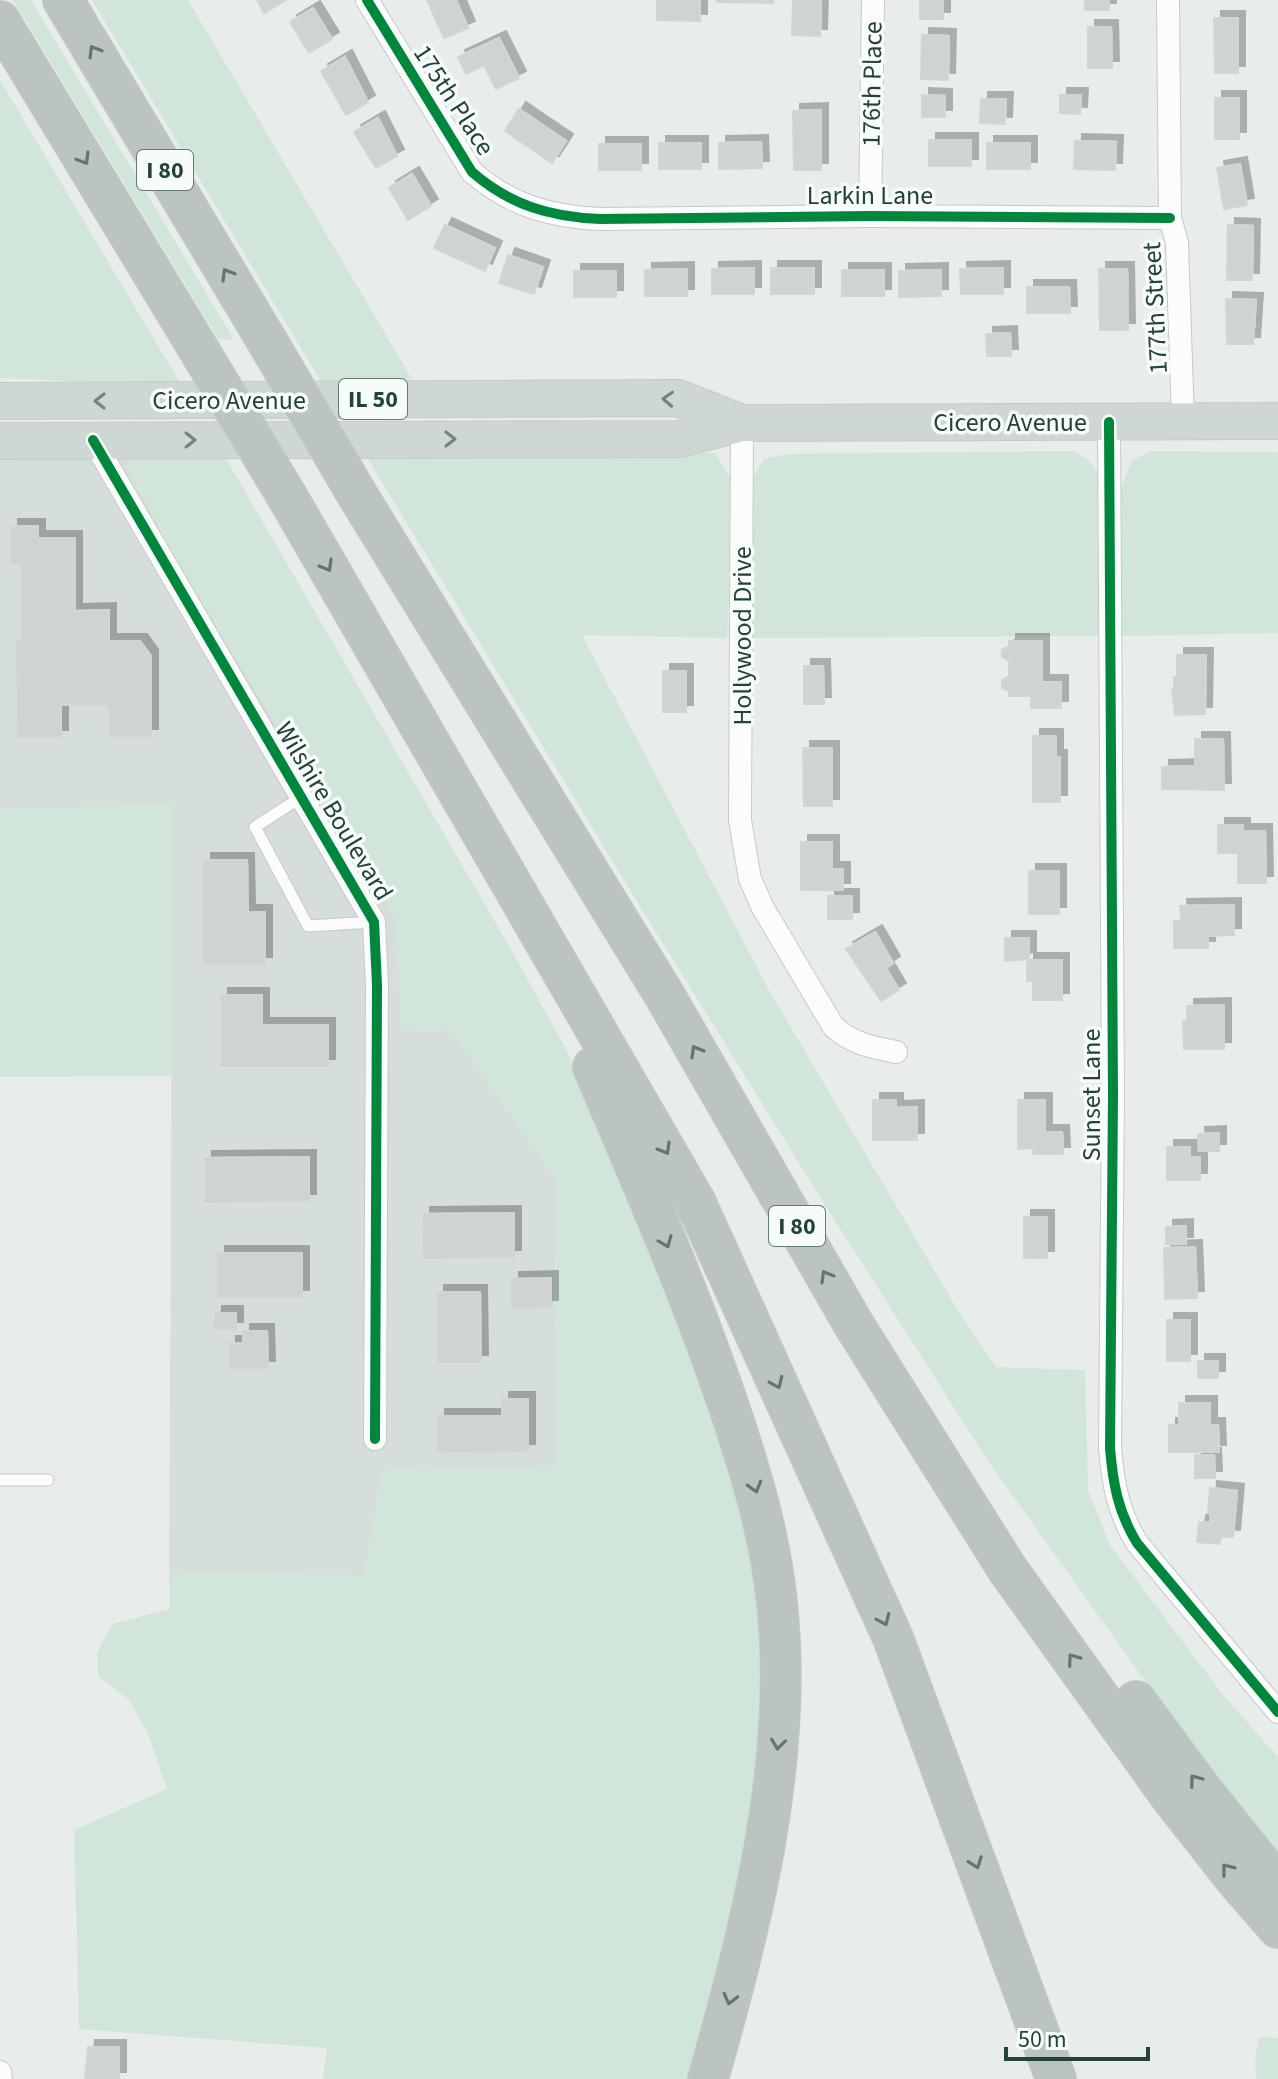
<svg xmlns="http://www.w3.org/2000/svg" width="1278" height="2079" font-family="'Source Sans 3',sans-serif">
	<defs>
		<filter id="shadow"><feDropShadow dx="7" dy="-7" stdDeviation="0" flood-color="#0004"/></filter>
	</defs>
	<rect width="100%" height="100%" fill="#e8edeb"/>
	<path fill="#d6dedb" d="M0,454L137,455L129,482L148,501L156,527L397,920L401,1029L451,1030L555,1177L556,1467L383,1471L364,1575L169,1574L173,805L0,809Z"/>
	<path fill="#d1e6d8" d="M13,0H31L234,340L218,339Z
		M92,0H188L412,379L321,382Z
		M0,80L182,386L0,378Z
		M1074,451L1087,459L1101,475V636L748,638L752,479L764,459L786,454Z
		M1150,451L1278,452V633L1121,636V488L1132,461Z
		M715,453L730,477L733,523L727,638L582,635L770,992L956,1307L996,1367L1085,1370L1088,1490L1110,1545L1224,1696L1278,1757V1854L1182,1733L988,1461L820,1197L649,921L366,456Z
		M137,455H224L512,951L568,1053L601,1123L681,1318L747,1527L765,1631L760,1743L743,1858L690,2079H323L327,2048L79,2029L74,1830L167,1789L149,1736L130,1701L98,1676L97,1653L112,1624L170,1609L169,1574L364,1575L383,1471L556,1466L555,1177L451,1030L401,1029L397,920L156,527L148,501L129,482V467Z
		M173,804L172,1076L0,1077V809Z
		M1260,2037L1278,2038V2079H1256L1255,2055Z"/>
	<path fill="#cfd4d2" stroke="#d1d6d4" stroke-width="2" filter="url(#shadow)" d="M257,0H286L264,13Z
		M427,0H456L468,28L444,38Z
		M657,0H700V21L657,20Z
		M717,0H773V3L717,2Z
		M793,0H821L820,36L792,35Z
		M920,0H943V19H920Z
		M1085,0H1109V10H1085Z
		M313,8L332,39L309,53L290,22Z
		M1214,18H1238V73H1215Z
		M1088,27H1111L1112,68H1088Z
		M922,35L949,36L948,80L921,79Z
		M499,38L519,78L496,89L484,65L466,74L458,57Z
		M345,57L368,102L346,115L321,71Z
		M922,95L945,96V117H922Z
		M1060,95H1081L1080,114L1060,113Z
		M1215,98H1239V139H1215Z
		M981,99H1006L1005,124L980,123Z
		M519,109L566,141L552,163L505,131Z
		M821,110V170H794L793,111Z
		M378,118L397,156L376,168L354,132Z
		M929,140H971V166H929Z
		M1075,141L1116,142L1115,170L1074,169Z
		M761,142L762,168L719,169V143Z
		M659,143H701V169H659Z
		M987,143H1030V169H987Z
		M599,144H641V170H599Z
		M1240,164L1247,205L1224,209L1217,168Z
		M412,174L431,206L408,220L389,188Z
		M445,225L495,248L485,271L434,248Z
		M1228,225L1253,226L1252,280H1227Z
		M508,255L543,267L534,294L499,283Z
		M754,268V294H712V269Z
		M771,268H814V294H771Z
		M1003,268V294H961L960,269Z
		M687,269V296H645V270Z
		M1099,269H1127L1128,330H1100Z
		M842,270H884V296H842Z
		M941,270V296L899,297V271Z
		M574,271H616V297H574Z
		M1027,287H1069L1070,313H1027Z
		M1226,299L1256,300L1253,344H1227Z
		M1010,333L1011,356H987L986,334Z
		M11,526H38V538H75V611L109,610V641H140L151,656V736H109V705H61V737H18L17,642H21V563H11Z
		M1009,641H1042V682H1061V708H1031V696H1009V691L1002,688V680L1009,676V661L1002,657V650L1009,646Z
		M1177,655H1206L1205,714L1175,715L1172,689H1174V677H1177Z
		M804,666H823L824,704H804Z
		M663,671H686V712H663Z
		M1033,736H1056V757H1060V802H1033Z
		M1195,739H1223L1224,790L1162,789V767L1195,766Z
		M803,748H832V806H804Z
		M1218,825H1243V831H1265L1266,883H1238V853H1218Z
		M801,842H832V869H843V890H801Z
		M204,860H247L248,912H265V964H204Z
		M1029,871H1059V914H1029Z
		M828,896H852V919H828Z
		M1234,905V935L1208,936V948H1174V921H1181L1180,906Z
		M875,932L893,963L886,968L899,990L881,1001L846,949Z
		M1005,938H1029V959L1005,961Z
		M1027,960H1062V1000H1033V981H1027Z
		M221,995H262V1025H328V1066H221Z
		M1224,1005V1049H1184L1183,1021H1187V1006Z
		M873,1100H896V1108L917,1107V1140H873Z
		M1018,1100H1045V1132H1062L1063,1154H1033V1148L1018,1149Z
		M1219,1133V1151H1199L1198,1134Z
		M1167,1147H1190V1157H1200V1180H1167Z
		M309,1157V1201L205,1202V1158Z
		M514,1213V1257L424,1258L423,1214Z
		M1024,1217H1047V1258H1024Z
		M1186,1226V1244H1166V1227Z
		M1195,1247L1197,1298L1165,1299L1164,1248Z
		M218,1253H302V1297H218Z
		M551,1278V1307L512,1308V1279Z
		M437,1292H480L481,1362H438Z
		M215,1313H236V1329H214Z
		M1167,1320H1190V1361H1167Z
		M243,1331H267L268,1368H229V1343H243Z
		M1198,1361H1218V1378H1198Z
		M502,1399H528V1451L438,1452V1416H502Z
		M1179,1403H1210V1425H1218L1219,1452H1169V1425H1179Z
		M1195,1455H1214L1215,1478H1195Z
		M1210,1488L1237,1491L1233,1537L1221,1536L1220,1544L1197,1542L1199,1522L1210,1523L1211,1513H1208Z
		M88,2047H119V2079H85Z"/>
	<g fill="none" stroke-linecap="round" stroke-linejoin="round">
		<defs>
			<path id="lane" d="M300,798L255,827L308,926L374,922
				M0,1480H48"/>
			<path id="street" d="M367,0L472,172C510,205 550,217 600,219L870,216L1170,218
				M1168,0L1170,218L1177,243L1183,421
				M870,216L873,0
				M1109,422L1113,1095L1110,1448C1113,1484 1118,1512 1137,1543L1278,1712
				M742,423L740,820L750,879L763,908L833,1026C852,1044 871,1047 896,1052
				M93,440L374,922L377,985L375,1439
				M0,2072L1,2079"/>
			<path id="primary" d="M0,401L678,398L742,423
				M0,441L679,439L742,423L1278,421"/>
			<path id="highway" d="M63,0L267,341
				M0,21L193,340
				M358,496L665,996L854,1325L1008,1570L1171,1797L1237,1881L1278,1928
				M288,498L695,1201L893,1638L1056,2079
				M593,1067C640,1178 689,1289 728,1404C750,1469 770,1534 777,1603C794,1760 751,1929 708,2079
				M1136,1701L1201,1789L1278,1885"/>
		</defs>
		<use href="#lane" stroke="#c5cac8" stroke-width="13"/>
		<use href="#street" stroke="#c5cac8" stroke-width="24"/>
		<use href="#primary" stroke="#c3ccc9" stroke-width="38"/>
		<use href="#highway" stroke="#c3ccc9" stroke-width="42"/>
		<use href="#lane" stroke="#fcfcfc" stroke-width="11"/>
		<use href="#street" stroke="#fcfcfc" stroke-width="22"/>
		<use href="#primary" stroke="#cfd7d5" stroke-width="36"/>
		<use href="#highway" stroke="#bcc4c2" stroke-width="40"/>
		<defs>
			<path id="highway-bridge" d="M193,340L288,498
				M267,341L358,496"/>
		</defs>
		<use href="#highway-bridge" stroke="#c3ccc9" stroke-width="42" stroke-linecap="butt"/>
		<use href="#highway-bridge" stroke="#bcc4c2" stroke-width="40"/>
		<defs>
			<path id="cycleway" d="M367,0L472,172C510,205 550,217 600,219L870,216L1170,218
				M1109,422L1113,1095L1110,1448C1113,1484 1118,1512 1137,1543L1278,1712
				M93,440L374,922L377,985L375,1439"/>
		</defs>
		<use href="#cycleway" stroke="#f7fbf9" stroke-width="15"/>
		<use href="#cycleway" stroke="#00873e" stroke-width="10"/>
	</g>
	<defs><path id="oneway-chevron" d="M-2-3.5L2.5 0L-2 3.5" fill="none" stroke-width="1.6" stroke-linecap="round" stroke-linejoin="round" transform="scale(2)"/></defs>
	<g stroke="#617670">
		<use href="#oneway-chevron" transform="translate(94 51) rotate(-121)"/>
		<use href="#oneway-chevron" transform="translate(84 159) rotate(59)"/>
		<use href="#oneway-chevron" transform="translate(227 274) rotate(-121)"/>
		<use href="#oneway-chevron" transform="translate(327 566) rotate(60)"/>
		<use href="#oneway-chevron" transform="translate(696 1051) rotate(-120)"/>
		<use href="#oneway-chevron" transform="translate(665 1149) rotate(60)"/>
		<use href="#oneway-chevron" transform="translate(666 1242) rotate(68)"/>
		<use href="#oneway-chevron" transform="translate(826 1276) rotate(-120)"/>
		<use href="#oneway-chevron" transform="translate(777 1383) rotate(66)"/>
		<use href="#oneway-chevron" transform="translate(755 1487) rotate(74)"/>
		<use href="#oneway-chevron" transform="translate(884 1620) rotate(66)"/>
		<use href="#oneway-chevron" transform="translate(1073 1659) rotate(-126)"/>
		<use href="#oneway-chevron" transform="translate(778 1744) rotate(97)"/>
		<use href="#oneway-chevron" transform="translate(1195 1780) rotate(-127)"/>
		<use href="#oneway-chevron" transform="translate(976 1863) rotate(70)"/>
		<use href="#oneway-chevron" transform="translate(1227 1869) rotate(-128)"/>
		<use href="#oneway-chevron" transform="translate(730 1999) rotate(104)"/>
	</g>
	<g stroke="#718580">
		<use href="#oneway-chevron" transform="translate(668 399) rotate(-177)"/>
		<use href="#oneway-chevron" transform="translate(100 401) rotate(180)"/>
		<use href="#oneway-chevron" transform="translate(450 439)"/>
		<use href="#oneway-chevron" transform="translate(190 440)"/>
	</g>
	<g text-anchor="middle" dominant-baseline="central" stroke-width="7" stroke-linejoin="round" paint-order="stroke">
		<g fill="#f7fbf9" stroke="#637a73" stroke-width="2">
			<rect x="137" y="150" width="56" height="40" rx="6"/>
			<rect x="339" y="379" width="68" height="40" rx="6"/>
			<rect x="769" y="1206" width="56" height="40" rx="6"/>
		</g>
		<g font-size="24" font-weight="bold" fill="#24423a">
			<text x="165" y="170">I 80</text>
			<text x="373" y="399">IL 50</text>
			<text x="797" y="1226">I 80</text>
		</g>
		<g font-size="26" fill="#24423a" stroke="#f7fbf9">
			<text transform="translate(872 84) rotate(-89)">176th Place</text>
			<text transform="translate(454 100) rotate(57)">175th Place</text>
			<text x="870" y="195">Larkin Lane</text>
			<text transform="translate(1155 308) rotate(-93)">177th Street</text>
			<text x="229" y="400">Cicero Avenue</text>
			<text x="1010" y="422">Cicero Avenue</text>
			<text transform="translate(742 636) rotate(-90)">Hollywood Drive</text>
			<text transform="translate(334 811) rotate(59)">Wilshire Boulevard</text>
			<text transform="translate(1091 1095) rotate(-90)">Sunset Lane</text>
		</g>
	</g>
	<path d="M1006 2047v12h142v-12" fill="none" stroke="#24423a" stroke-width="4"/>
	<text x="1018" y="2047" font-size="24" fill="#24423a" stroke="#f7fbf9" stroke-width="6" paint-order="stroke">50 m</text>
</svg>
